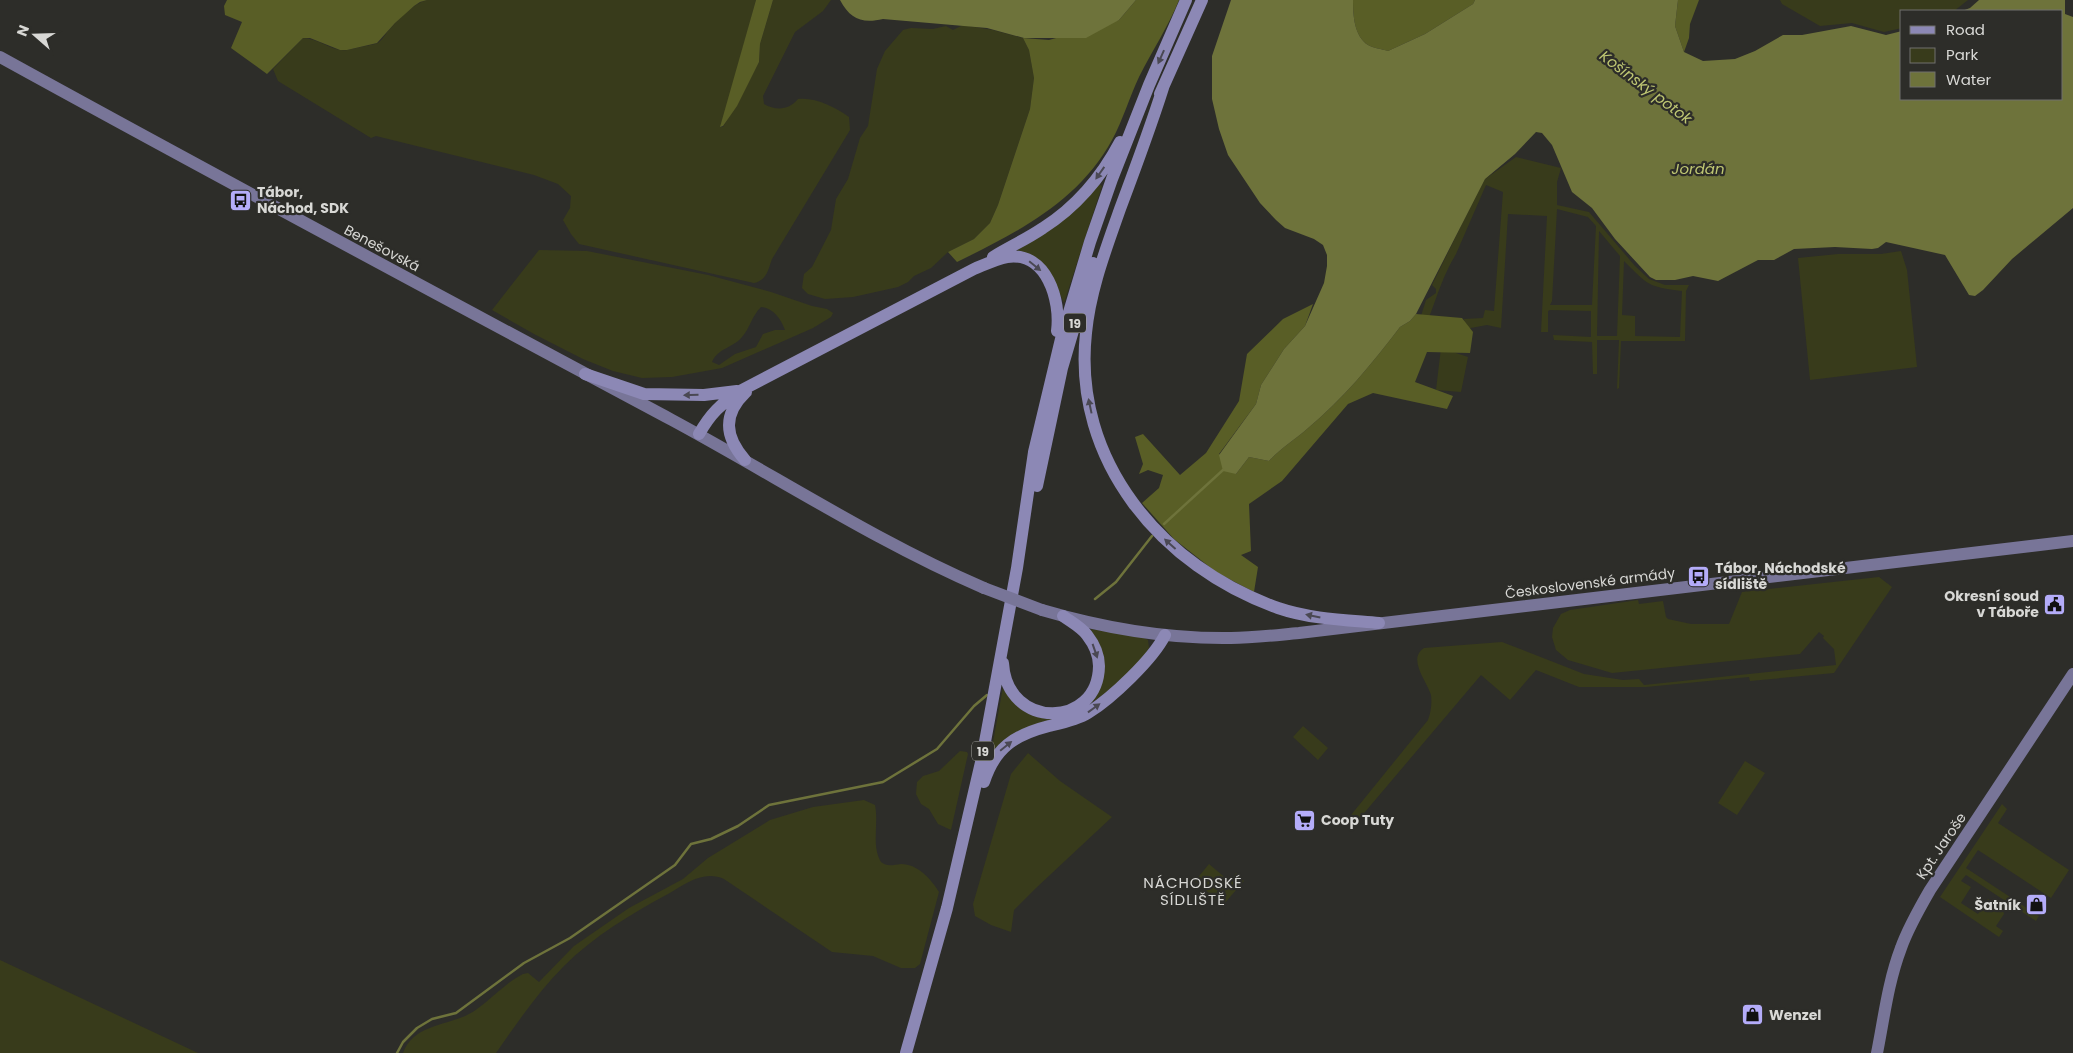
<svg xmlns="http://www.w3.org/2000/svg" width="2073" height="1053" font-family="Poppins,sans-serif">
	<rect width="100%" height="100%" fill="#2d2d29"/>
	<path fill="#383b1b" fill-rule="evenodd" d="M427,0H756L721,127H723L759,62L760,44L773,0H831L823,11L795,32L763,96L764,104C776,111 789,110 798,99C815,97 835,107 849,117L850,130L772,259C768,270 767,280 754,283L579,244L571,234L563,220L570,208L571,196L558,184L534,175L376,136L371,138L278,81L273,69L303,38C318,38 332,52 347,50C351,49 376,44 378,43C381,41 385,35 388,31C398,20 412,4 427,0Z
		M1780,0H1968L1954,11H1902V28L1884,32L1852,23L1820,26L1782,4Z
		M963,25L993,30L1023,38L1029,50L1034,78L1030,109L998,205L990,223L974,239L948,252L931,268L914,276L908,282L898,287L853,297L825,299L808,294L802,288L804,274L812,267L831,230L836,199L848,179L860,138L868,126L877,69L885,51L903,30L911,28L933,29L946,26L953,30Z
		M1516,157L1561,168L1557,182V205L1589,212L1635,266L1649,279L1665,285H1689L1686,291L1685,341H1621L1619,388L1617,389L1619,340H1597V374H1593L1592,342L1554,340L1553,335L1591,337V311L1550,310L1548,311V332H1541L1547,216L1508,214L1501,328L1487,325L1465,329L1464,319L1483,318L1485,310L1494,311L1503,192L1486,185L1456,254C1443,275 1437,297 1428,320L1420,319L1426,300L1436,293V289L1432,285L1480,187L1485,179ZM1557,209L1588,217L1596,226L1592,305H1550L1552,301ZM1599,231L1620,256L1617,336H1597ZM1624,261C1648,285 1648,287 1682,291L1680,337L1635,336V316L1622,315Z
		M1099,184L1102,186L1064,303L1056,285L1031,256L1017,250Z
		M539,250L587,251L708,275L771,292L812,306L827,309L833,313L831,317L813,328L722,368L672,377L642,378L613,371L583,359L534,334L492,310ZM761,307C773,308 781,319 785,330H775L763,334L756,347L735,354L719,365L712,362C718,348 733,348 742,337C750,328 751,317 761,307Z
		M1901,251L1907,270L1917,367L1810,380L1798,258L1838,254H1881Z
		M1441,348L1468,357L1461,392L1436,390Z
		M1879,577L1892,587L1834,673L1750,681L1749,677L1646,687H1579L1536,670L1510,700L1481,675L1354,825L1347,820L1428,720C1431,712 1432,704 1431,695C1427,681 1407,659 1424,648L1502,642L1584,674L1623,680L1639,679L1644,685L1836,665L1834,649L1823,638L1824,636L1819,632L1800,654L1612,673L1568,660L1556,650L1552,637L1553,628L1561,614L1570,610L1638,600L1639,604L1663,601L1666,617L1668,619L1691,624H1729L1742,592Z
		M1091,629L1144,638L1148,640L1149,648C1142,663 1101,699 1086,706L1097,694Z
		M1003,687C1013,707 1030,718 1052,719L1000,744L991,753Z
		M1303,726L1328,748L1318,760L1293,737Z
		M960,751L967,752L968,754L951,830L938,824L929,809L921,804L916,794L917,782L923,776L939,771Z
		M1028,753L1060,781L1112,817L1036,888L1014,910L1011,932L991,925L975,916L973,904L1011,774Z
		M1745,761L1765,773L1737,815L1718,803Z
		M864,800L875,805C879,824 871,845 881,862C887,867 893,865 901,864C918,864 931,879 939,892L920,964L915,968H901L873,956L832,952L724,879C703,870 686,884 668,894C631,914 594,936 564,966C538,992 517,1023 496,1053H403C415,1021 454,1027 477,1009C493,998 505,983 523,974L528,973L539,982L574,946L629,908L683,879L708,858L770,820L813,807Z
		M2002,804L2007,809L1998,823L2069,870L2051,898L1978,850L1966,868L2039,916L2036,921L1966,875L1961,881L1971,887L1961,903L1978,914L1988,899L2002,908L2004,914L1996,926L2003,931L1999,937L1940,897Z
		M1209,864L1229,881L1236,873L1244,881L1223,905L1195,881Z
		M0,960L198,1053H0Z"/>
	<path fill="#595e26" d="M227,0H427L420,2L414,6L395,23L377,43L347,50H340L310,38H303L267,74L231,48L242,22L225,15L224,6Z
		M756,0H773L760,44L759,62L737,106L723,126L720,127Z
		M1136,0H1179C1168,27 1152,51 1139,77C1129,98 1123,120 1112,140C1078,202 1018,232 957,262L948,252L974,239L990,223L998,205L1030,109L1034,78L1029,50L1023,38L1049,40L1119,20Z
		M1353,0H1475L1473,4L1425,34L1388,51C1382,49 1373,48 1368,45C1354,36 1353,15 1353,0Z
		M1678,0H1699L1690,24L1689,38L1684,52L1675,26Z
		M1313,304L1305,326L1284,349L1261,385L1256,404L1219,454L1236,474L1249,457L1269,461C1282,447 1293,441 1307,429C1343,399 1372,364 1400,327L1410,321L1416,314L1462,318L1473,332L1470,353L1427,352L1415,382L1453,396L1447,409L1373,393L1348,404L1282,481L1249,504L1251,551L1241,555L1258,567L1254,592L1216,572L1174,539L1142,503L1159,488L1163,475L1148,470L1139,474L1143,464L1135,437L1143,434L1180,475L1206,453L1239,401L1247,354L1283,319Z"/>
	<path fill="#6e733b" d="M840,0H1136L1119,20L1086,38H1024L987,28L883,19C862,24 850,19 840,0Z
		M1231,0H1353C1353,15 1354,36 1368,45C1373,48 1382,49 1388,51L1425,34L1473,4L1475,0H1678L1675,26L1684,52L1703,61L1735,59L1755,51L1783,35H1802L1851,26L1886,35L1902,31V99H2062V11H1962L1970,8L1979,0H2065V14L2073,17V208L2012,259L1983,290L1975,296L1969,295L1945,255L1886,242L1878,248L1872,249L1835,247L1794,249L1774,260H1758L1718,281L1693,276L1675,280H1656L1650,277L1615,239L1592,208L1572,192L1552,145L1542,133L1536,132L1515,154L1485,179L1416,314L1410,321L1400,327C1372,364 1343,399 1307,429C1293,441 1282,447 1269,461L1249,457L1236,474L1223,471L1219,455L1256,404L1261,385L1284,349L1305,326L1324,283L1327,266V255L1323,245L1314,239L1285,228L1276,220L1260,203L1228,155L1219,129L1212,99V56Z"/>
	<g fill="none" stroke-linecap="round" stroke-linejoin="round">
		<path stroke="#6e733b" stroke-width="2.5" d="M1164,524L1223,470
			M1095,599L1116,582L1152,536
			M397,1053L403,1042L417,1028L432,1019L456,1013L524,963L570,938L675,865L691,844L711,839L738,826L769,805L883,782L937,749L974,706L987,695"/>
		<path stroke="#787598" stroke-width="12" d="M0,57C223,180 448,300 672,420C776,476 875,541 984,588
			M1042,610C1103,628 1167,639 1231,638C1253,638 1277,635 1299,633L2073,541
			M1877,1053C1884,1018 1888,982 1901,948C1908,928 1919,909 1930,890L2073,674"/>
		<path stroke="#8c88b5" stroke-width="12" d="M1163,88C1150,129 1135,169 1120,209C1106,249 1090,290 1086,333C1072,461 1162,567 1278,608C1310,619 1345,620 1379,623
			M1160,94L1202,0
			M993,257C1009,247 1027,239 1043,228C1076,207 1102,176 1120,142
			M585,374L644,394L704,395L737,391
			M699,434C711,413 720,405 740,391L974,269C984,265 996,259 1007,257C1047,251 1061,301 1057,331
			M745,460C725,437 722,415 746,392
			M1037,486L1062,368L1093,263
			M1003,663C1007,730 1098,729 1099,666C1099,655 1094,644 1087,635C1081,627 1071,622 1063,616
			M984,782C995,748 1014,735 1049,726C1062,723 1077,720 1088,713C1112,698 1153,659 1165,635
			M906,1053L947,908L982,758L1017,568L1034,452L1061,339L1090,242L1112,179L1149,85L1186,0"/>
		<path stroke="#787598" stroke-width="12" d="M984,588L1042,610"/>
	</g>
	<defs><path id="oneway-solid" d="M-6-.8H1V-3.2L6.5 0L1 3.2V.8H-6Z" transform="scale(1.25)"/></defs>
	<g fill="#4a4853">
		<use href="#oneway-solid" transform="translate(1161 57) rotate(114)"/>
		<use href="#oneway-solid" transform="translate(1100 173) rotate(125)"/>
		<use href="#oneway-solid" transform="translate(1035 266) rotate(39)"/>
		<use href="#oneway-solid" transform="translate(691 395) rotate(179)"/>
		<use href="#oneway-solid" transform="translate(1090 406) rotate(-102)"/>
		<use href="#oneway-solid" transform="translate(1170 544) rotate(-138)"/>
		<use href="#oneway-solid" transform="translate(1313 616) rotate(-168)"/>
		<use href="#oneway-solid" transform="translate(1095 651) rotate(71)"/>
		<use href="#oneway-solid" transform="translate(1094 708) rotate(-36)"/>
		<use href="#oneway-solid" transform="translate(1006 746) rotate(-39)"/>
	</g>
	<defs>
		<symbol id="bus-square" viewBox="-11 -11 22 22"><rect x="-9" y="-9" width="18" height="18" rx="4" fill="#b4acf9" stroke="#2d2d29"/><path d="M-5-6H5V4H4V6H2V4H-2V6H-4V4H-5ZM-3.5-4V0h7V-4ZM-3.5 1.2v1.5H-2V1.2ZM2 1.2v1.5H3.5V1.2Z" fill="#111"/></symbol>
		<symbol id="civic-square" viewBox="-11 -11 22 22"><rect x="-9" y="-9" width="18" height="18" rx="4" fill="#b4acf9" stroke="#2d2d29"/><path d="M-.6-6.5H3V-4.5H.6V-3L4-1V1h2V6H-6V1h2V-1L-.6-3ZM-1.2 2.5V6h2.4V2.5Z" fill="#111"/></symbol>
		<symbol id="supermarket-square" viewBox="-11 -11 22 22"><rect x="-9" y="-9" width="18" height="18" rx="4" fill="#b4acf9" stroke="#2d2d29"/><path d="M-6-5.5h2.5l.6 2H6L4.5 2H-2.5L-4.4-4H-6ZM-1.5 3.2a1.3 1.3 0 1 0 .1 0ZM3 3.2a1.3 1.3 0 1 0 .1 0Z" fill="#111"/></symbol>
		<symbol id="shop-square" viewBox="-11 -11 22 22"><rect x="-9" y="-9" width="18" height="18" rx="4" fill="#b4acf9" stroke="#2d2d29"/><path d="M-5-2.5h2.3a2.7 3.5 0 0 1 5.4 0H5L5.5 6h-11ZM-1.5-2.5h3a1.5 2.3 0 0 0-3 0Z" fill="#111"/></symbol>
	</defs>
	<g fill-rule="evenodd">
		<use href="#bus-square" x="228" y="188" width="25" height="25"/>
		<use href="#bus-square" x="1686" y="564" width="25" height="25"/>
		<use href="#civic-square" x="2042" y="592" width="25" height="25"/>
		<use href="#supermarket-square" x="1292" y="808" width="25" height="25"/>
		<use href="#shop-square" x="2024" y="892" width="25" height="25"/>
		<use href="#shop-square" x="1740" y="1002" width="25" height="25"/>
	</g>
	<g text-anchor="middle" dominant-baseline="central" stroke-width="4.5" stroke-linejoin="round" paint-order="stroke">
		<g fill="#2d2d29" stroke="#a5a5a1" stroke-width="1">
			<rect x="1064" y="313.5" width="22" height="19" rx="4"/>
			<rect x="972" y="741.5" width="22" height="19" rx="4"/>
		</g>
		<g font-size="12" font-weight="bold" fill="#d8d8d5">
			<text x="1075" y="323">19</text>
			<text x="983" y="751">19</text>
		</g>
		<g font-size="14" font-weight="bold" fill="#d8d8d5" stroke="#2d2d29" text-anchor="start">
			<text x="257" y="192">Tábor,<tspan x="257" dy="16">Náchod, SDK</tspan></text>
			<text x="1715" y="568">Tábor, Náchodské<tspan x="1715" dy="16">sídliště</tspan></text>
			<text x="2039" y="596" text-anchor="end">Okresní soud<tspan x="2039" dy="16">v Táboře</tspan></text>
			<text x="1321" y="820">Coop Tuty</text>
			<text x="2021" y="905" text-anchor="end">Šatník</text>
			<text x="1769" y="1015">Wenzel</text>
		</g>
		<g font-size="14" fill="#d8d8d5" stroke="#2d2d29">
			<text transform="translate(382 248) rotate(28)">Benešovská</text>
			<text transform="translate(1590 583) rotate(-7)">Československé armády</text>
			<text transform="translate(1941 846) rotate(-56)">Kpt. Jaroše</text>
		</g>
		<g font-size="15" font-style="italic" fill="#bfc773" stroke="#2d2d29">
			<text transform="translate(1646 87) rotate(37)">Košínský potok</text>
			<text x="1698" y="168">Jordán</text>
		</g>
		<g font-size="15" letter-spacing="1" fill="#d8d8d5" stroke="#2d2d29">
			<text x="1193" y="882">NÁCHODSKÉ<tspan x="1193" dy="17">SÍDLIŠTĚ</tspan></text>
		</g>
	</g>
	<rect x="1900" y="10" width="162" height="90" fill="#2d2d29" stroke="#71716e"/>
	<rect x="1910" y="26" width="25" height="8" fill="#8c88b5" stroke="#71716e"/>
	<text x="1946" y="35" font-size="15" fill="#d8d8d5">Road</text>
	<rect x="1910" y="48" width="25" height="15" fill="#383b1b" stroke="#71716e"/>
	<text x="1946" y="60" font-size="15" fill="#d8d8d5">Park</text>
	<rect x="1910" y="72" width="25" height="15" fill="#6e733b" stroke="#71716e"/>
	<text x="1946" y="85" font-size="15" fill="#d8d8d5">Water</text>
	<g transform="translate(35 35) rotate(290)" stroke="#2d2d29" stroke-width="4" paint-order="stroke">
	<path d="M0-4L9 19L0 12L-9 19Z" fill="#d8d8d5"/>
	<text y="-8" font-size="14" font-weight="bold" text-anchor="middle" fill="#d8d8d5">N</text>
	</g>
</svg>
